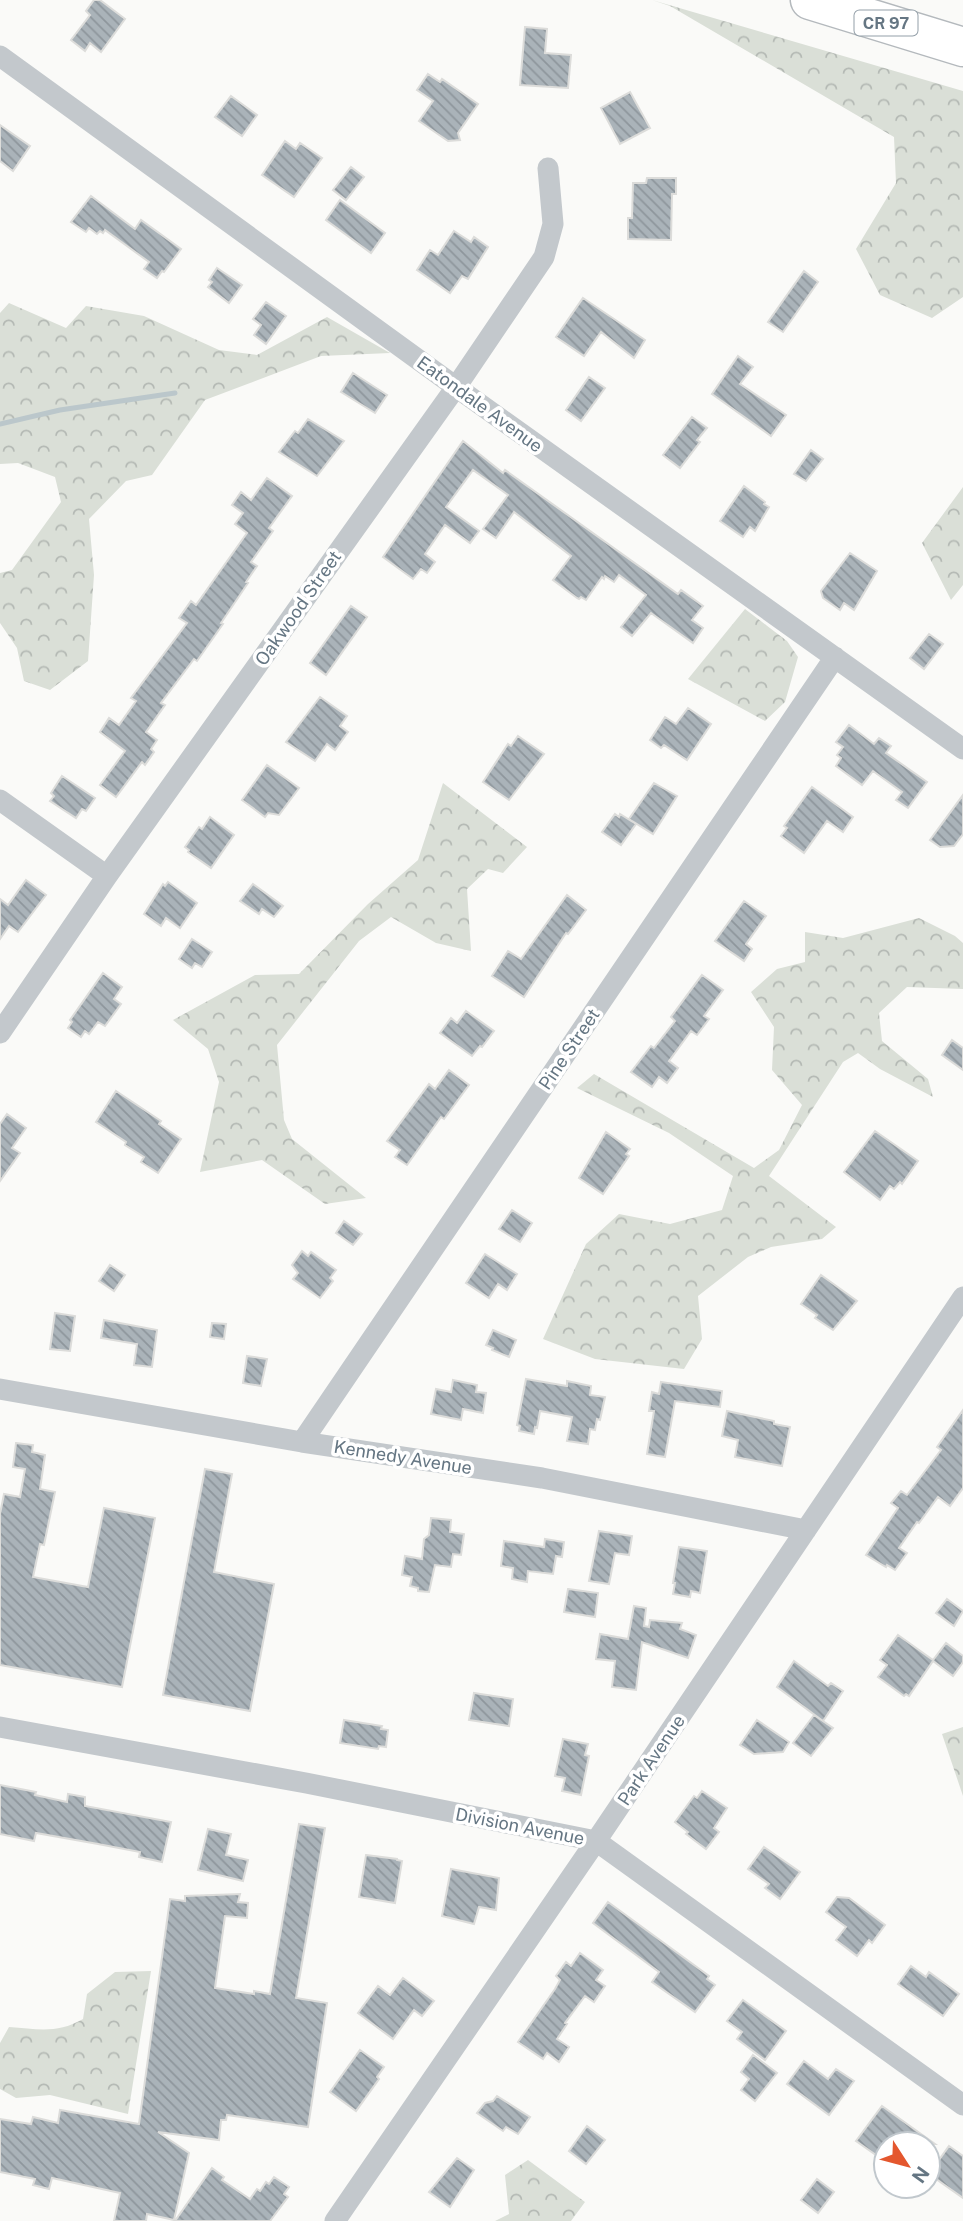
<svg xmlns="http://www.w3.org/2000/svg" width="963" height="2221" font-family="'Public Sans',sans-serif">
	<defs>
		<pattern id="forest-crowns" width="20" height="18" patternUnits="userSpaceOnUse" patternTransform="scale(1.75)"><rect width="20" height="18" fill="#dadfd7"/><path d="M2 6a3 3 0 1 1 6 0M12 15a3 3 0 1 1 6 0" fill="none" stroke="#b4b9b4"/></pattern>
		<pattern id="building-back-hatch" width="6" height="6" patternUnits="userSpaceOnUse" patternTransform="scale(1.75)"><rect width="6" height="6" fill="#aab3b9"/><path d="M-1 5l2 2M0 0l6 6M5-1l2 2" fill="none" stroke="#8e969c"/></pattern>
	</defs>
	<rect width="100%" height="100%" fill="#fafaf8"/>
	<path fill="url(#forest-crowns)" d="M652,0L963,91V297L932,318L880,295L856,249L896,183L894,137L670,6Z
		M9,303L66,328L86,306L144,316L219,350L257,355L327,317L390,353L321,356L205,400L152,475L126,481L89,519L94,575L88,661L50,690L24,681L17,648L0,623V573L12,570L61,502L55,477L18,463L0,464V313Z
		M963,487V585L951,600L922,543Z
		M745,609L787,641L798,657L785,702L765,721L688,679Z
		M443,783L527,847L503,873L488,869L467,889L471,951L436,943L391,917L359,941L277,1045L284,1120L292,1139L366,1198L325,1204L262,1160L200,1172L219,1082L208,1049L173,1020L255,975L299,974L368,904L418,860Z
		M919,918L955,936L963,943V989L907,987L879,1013L882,1041L928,1079L933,1097L880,1069L858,1053L843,1062L769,1176L836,1227L822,1239L771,1247L748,1257L698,1296L702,1339L684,1369L595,1359L543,1339L586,1244L619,1214L670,1224L722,1210L733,1176L669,1133L577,1088L594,1074L754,1168L779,1150L802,1105L772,1070L774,1027L751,992L777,969L805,962V932L843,938Z
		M963,1727V1796L942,1734Z
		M151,1971L128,2114L50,2095L16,2098L0,2089V2043L9,2027C38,2029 57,2034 83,2019L87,1994L115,1972Z
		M528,2160L585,2202L571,2221H495L509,2214L505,2175Z"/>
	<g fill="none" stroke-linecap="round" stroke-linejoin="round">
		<path stroke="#bbc7cb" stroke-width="5" d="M0,424L60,410L175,393"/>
	</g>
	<path fill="url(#building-back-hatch)" stroke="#dcdcda" stroke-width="2" d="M94,0H100L125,19L101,52L90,43L85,51L71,40L90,15L86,11Z
		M525,27L547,29L545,53L571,55L568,88L520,85Z
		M428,74L440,82L442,79L478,104L458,133L460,140L448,141L419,121L433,101L417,90Z
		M630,92L650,128L620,144L601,108Z
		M231,96L257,115L242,136L215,117Z
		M0,125L30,146L13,171L0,161Z
		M285,141L296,149L300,143L322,158L294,197L262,175Z
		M351,167L364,177L346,200L333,190Z
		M647,178H676V194H672L671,240L628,239V218H632L633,183H646Z
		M91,196L135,229L141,220L181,249L164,272L162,271L157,278L144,269L149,262L105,230L103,233L100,231L97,234L89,228L86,232L71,222Z
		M340,200L385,233L371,253L326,220Z
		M454,231L471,242L474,237L488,247L468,279L462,276L450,293L417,270L430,250L438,255Z
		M217,268L242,285L229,303L208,287L212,282L209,280Z
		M804,271L818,282L783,332L768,322Z
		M583,298L645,340L634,358L601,332L584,356L556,337Z
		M266,302L286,316L266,344L254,335L261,325L253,319Z
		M738,356L753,367L740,384L786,415L771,436L712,394Z
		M353,373L387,395L375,413L341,392Z
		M589,377L605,388L581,421L566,410Z
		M692,417L707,428L697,440L700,442L680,468L663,455Z
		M308,419L344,441L317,476L279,452L295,431L298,433Z
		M463,441L503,473L505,470L678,594L681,590L703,606L692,620L703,628L693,643L651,613L632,636L621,627L646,595L619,575L614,582L605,576L604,579L602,577L586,600L581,597L579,599L577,598L553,580L571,556L514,512L496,538L483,529L508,495L473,470L446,507L479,531L470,543L445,525L425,554L435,562L427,573L421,569L413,579L383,557Z
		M811,450L823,459L806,481L794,474Z
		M267,478L292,496L269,528L273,531L251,562L257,566L246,582L248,583L221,623L223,624L197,661L194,659L161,703L165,705L146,732L157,740L151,749L154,752L145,765L142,762L116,797L100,785L125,751L100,732L109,718L119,725L136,701L131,698L187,623L179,618L191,601L196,605L247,533L235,524L243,513L232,505L241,492L251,500Z
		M744,486L765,502L764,504L769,507L755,531L750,527L743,537L720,521Z
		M850,553L877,571L854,610L844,603L840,610L823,598L821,591Z
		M351,606L367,617L326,675L310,663Z
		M929,634L943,644L924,669L910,658Z
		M320,697L347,716L340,726L348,732L335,750L327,744L315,761L286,742Z
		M688,708L711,724L687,760L664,745L661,748L650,740L665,717L676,724Z
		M849,725L874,744L879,738L891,746L886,753L927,782L908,808L896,800L902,792L873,771L862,785L836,766L841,758L837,755L843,747L836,742Z
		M518,736L544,754L509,800L483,782L508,744L511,746Z
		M267,765L299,788L279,815L268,813L265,817L242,800Z
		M62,776L95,798L86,811L82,809L76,818L50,801L54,796L51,793Z
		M654,783L677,796L653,834L629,819Z
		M812,787L853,817L843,832L827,821L804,853L781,836L787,828L784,826Z
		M963,795V834L954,846L940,847L930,840Z
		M615,814L619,817L620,814L636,824L621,845L602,832Z
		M210,817L234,835L211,868L188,852L189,850L185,847L199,827L202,829Z
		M26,880L46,895L18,932L9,926L0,939V899L8,905Z
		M168,882L197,903L180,928L166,918L161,926L144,914L163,884L165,886Z
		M253,884L283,906L274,917L262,909L259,914L240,901Z
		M567,895L586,910L568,934L566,933L524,997L492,976L508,951L521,959Z
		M744,901L766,916L746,944L752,949L744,961L715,941Z
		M192,939L212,952L202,967L195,963L192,968L179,959Z
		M103,973L122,987L114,999L121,1004L105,1026L98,1022L89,1034L85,1031L81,1037L68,1028L72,1022L70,1020Z
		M702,975L723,990L704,1016L709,1019L697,1035L691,1031L669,1061L678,1068L667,1083L659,1077L652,1087L631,1072L651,1046L654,1048L675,1021L671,1017Z
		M466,1011L494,1031L482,1047L480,1046L472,1056L440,1033L451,1018L457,1023Z
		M952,1040L963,1048V1070L942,1055Z
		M449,1070L469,1085L444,1119L441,1117L407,1165L395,1157L400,1150L387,1141L429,1084L435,1089Z
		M116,1091L161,1121L159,1124L181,1139L158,1173L141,1162L144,1157L125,1145L126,1142L96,1122Z
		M7,1114L26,1128L12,1148L20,1153L0,1181V1124Z
		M875,1131L918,1161L902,1184L900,1182L894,1189L890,1186L880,1200L844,1172Z
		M606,1132L630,1149L626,1154L629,1156L603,1194L579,1178Z
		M512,1210L532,1223L520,1242L499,1229Z
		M344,1221L362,1234L353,1245L336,1233Z
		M302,1251L308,1256L311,1252L336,1270L330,1278L333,1281L320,1298L293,1279L298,1273L292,1265Z
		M485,1254L517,1274L507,1290L498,1284L489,1298L466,1283Z
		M110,1265L125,1275L114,1291L99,1281Z
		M821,1275L857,1301L833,1330L815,1318L817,1315L801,1304Z
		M55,1313L75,1316L70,1351L50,1349Z
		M104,1320L157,1330L152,1367L134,1365L137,1344L101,1338Z
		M212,1323L226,1324L224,1339L210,1337Z
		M493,1330L516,1340L509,1357L492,1350L493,1348L486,1345Z
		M247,1356L267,1359L261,1386L243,1383Z
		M526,1379L567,1386V1381L591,1386L590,1395L605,1397L600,1420L597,1419L595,1430L590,1429L588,1444L567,1441L572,1417L540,1411L537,1428L535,1427L534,1434L519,1431L520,1426L517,1425Z
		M453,1380L477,1385L476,1392L486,1393L483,1413L463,1409L461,1420L431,1414L436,1389L451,1392Z
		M661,1382L722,1391L720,1407L675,1401L665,1457L647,1454L654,1411H649L652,1392L659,1394Z
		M963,1410V1488L950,1506L938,1497L919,1523L917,1522L899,1548L907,1553L895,1570L887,1565L886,1567L866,1555L898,1508L891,1503L901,1491L907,1495L941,1450L937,1447Z
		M727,1411L774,1421V1424L790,1427L782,1466L735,1457L738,1440L722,1436Z
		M16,1443L33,1445L32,1452L45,1455L40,1489L55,1492L44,1545L40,1544L33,1577L88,1587L104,1508L155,1518L122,1687L0,1665V1514L4,1494L20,1497L25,1469L13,1467Z
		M205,1469L232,1474L214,1572L274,1584L250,1711L163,1695Z
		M431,1518L451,1520L450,1532L464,1534L461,1555L453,1554L451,1567L435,1565L429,1592L418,1591V1588L410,1586L412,1577L402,1575L405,1556L422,1559L424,1539L429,1535Z
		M599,1531L632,1536L629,1555L615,1553L609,1584L589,1581Z
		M545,1539L564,1542L562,1557L556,1556L553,1574L528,1571L527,1582L512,1579L513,1568L501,1566L504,1541L544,1547Z
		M679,1547L707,1551L700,1593L691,1591L690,1597L673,1594L675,1583H673Z
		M568,1589L598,1593L595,1617L564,1612Z
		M947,1599L963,1611L954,1626L936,1613Z
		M634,1606L646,1608L644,1626L649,1627L650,1620L682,1623L680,1629L696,1635L688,1658L642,1642L636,1690L612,1687L615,1661L596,1659L600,1634L628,1639Z
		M898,1635L933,1660L946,1643L963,1656V1662L953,1676L933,1661L909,1696L906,1694L904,1696L878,1677L887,1665L880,1660Z
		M794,1661L828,1686L831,1683L843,1691L823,1721L777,1687Z
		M474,1693L513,1699L509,1726L469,1720Z
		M814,1715L833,1728L811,1756L793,1743Z
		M344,1720L382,1726L381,1729L388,1730L386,1747L379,1746L378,1749L340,1743Z
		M757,1720L789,1742L783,1752L754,1754L740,1745Z
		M563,1739L588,1744L585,1755L589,1756L581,1795L562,1791L565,1778L555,1776Z
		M0,1785L36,1792L35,1795L67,1802L68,1794L85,1797V1806L171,1822L162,1862L139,1857L140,1852L98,1844L36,1833L34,1841L0,1834Z
		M702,1791L727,1808L714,1828L719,1832L706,1849L686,1834L688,1832L675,1822L694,1796L697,1798Z
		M299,1824L325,1828L296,1998L327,2003L308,2127L227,2115L226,2120H221L219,2140L158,2132L189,2153L174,2220L147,2214L146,2221H114L120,2193L52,2178L49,2189L33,2185L35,2179L0,2172V2119L31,2124L33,2117L58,2123L60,2110L139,2124L170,1899L185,1901V1896L240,1894L238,1902L248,1903L247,1918L225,1916L215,1988L254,1994V1991L270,1994Z
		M208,1829L231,1834L226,1855L248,1860L243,1881L198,1870Z
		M764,1847L800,1872L780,1899L765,1888L769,1884L748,1869Z
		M366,1855L397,1859V1860L402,1861L395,1903L359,1897Z
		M451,1869L499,1878L496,1910L479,1907L474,1924L442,1916Z
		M837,1897L849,1898L885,1925L872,1943L869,1940L857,1956L836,1940L846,1927L826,1912Z
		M608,1902L709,1976L707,1979L715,1985L695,2012L652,1982L659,1972L593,1923Z
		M580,1953L603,1970L596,1980L605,1986L594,2002L585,1996L565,2023L567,2024L557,2039L569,2047L559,2062L547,2053L543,2059L518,2042L555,1989L560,1980L556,1976L566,1962L571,1966Z
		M911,1966L926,1977L929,1972L959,1994L943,2016L898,1984Z
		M403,1978L434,2001L422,2016L414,2010L393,2039L358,2013L378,1986L390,1995Z
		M743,2000L786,2031L765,2060L737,2039L742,2032L727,2021Z
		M360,2050L384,2067L377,2077L379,2079L356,2111L330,2092Z
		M753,2055L777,2073L755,2101L741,2090L749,2079L741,2072Z
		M804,2061L828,2079L836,2069L854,2081L829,2115L787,2084Z
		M497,2096L530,2117L518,2134L506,2127L503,2131L477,2113L485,2103L493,2101Z
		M882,2106L935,2144H886V2162L856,2141Z
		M587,2126L605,2140L586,2164L569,2151Z
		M949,2146L963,2156V2198L929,2174Z
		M457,2158L474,2170L450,2207L429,2192Z
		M212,2168L224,2177L222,2180L250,2199L257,2189L260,2191L266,2182L269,2184L274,2177L289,2187L284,2194L288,2197L270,2221H175Z
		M817,2179L834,2192L818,2213L801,2200Z"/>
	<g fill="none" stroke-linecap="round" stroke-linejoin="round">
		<defs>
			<path id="highway" d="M810,0L963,47"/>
		</defs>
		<use href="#highway" stroke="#b4b9bd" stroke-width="41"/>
		<path stroke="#c3c8cc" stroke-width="21" d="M0,56L456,387L963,749
			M0,800L107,876
			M0,1033L107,876L456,387L544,257L553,224L548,168
			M0,1389L302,1442L542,1478L806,1530
			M302,1442L835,657
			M0,1727L306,1783L596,1841L963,2105
			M335,2221L596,1841L963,1297"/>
		<use href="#highway" stroke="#fff" stroke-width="38"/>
	</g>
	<g text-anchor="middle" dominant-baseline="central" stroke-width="7" stroke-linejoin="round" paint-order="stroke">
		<rect fill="#fff" stroke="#939fa8" stroke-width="2" x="854.5" y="10.5" width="63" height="25" rx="5"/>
		<g font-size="16" font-weight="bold" fill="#657683">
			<text x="886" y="23">CR 97</text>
		</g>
		<g font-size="18" fill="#657683" stroke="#fff">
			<text transform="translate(480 404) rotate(36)">Eatondale Avenue</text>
			<text transform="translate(298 608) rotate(-55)">Oakwood Street</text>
			<text transform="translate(569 1049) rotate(-56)">Pine Street</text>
			<text transform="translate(403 1457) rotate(9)">Kennedy Avenue</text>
			<text transform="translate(651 1760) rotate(-56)">Park Avenue</text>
			<text transform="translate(520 1826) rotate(11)">Division Avenue</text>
		</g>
	</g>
	<g transform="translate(907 2165) rotate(126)"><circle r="33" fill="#ffffff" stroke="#c1c8cd" stroke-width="2"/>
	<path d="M0-5L12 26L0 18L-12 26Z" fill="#e4572e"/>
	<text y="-10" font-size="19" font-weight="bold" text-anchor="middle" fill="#657683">N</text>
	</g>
</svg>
